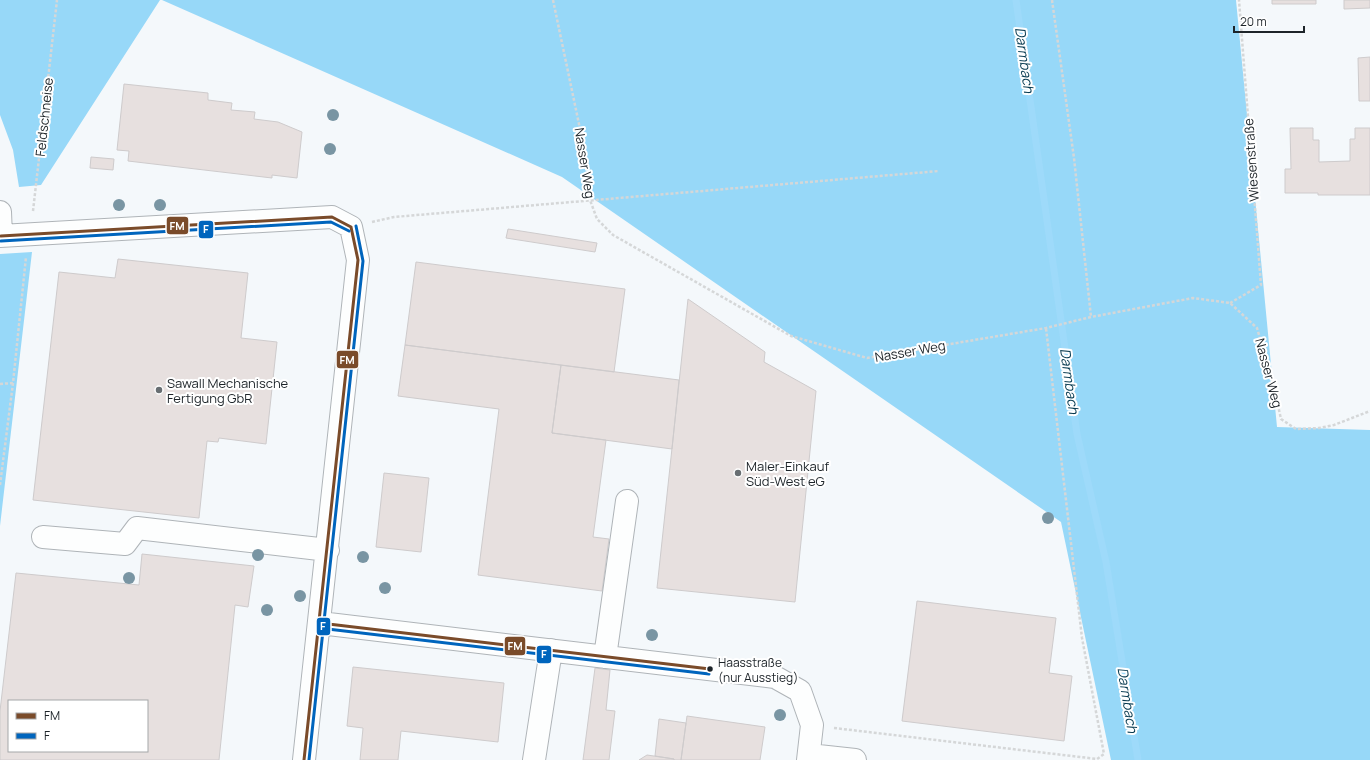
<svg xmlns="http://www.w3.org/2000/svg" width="1370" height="760" font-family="Manrope,sans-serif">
	<rect width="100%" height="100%" fill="#f4f8fb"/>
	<path fill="#97d8f8" d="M0,0H160L41,185L19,187L13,150L0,115Z
		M162,0H1236L1277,427L1370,430V760H1111L1061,522L562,177Z
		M32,252L0,526V254Z"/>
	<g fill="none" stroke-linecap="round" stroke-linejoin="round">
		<path stroke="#9edafa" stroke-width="7" d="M1016,0L1077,434L1106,562L1138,760"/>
	</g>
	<path fill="#e7e0df" stroke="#cecbcc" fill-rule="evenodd" d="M1272,0H1316V4H1272Z
		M1344,0H1370V8L1344,9Z
		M1370,57V101H1359L1358,58Z
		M124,84L208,93V100L232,103L231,110L255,112L254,119L278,122L302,132L297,178L272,175V178L128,161L129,151L117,150Z
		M1290,128H1313V140H1319V162L1350,161V139H1355V128H1370V195H1318V193H1285V169H1291Z
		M91,157L114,159L113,170L90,168Z
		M508,229L597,243L595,252L506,238Z
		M118,259L248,273L241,338L277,342L266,444L219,438L218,442L207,441L199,518L33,500L59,272L115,278Z
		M416,262L625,289L614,372L405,345Z
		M688,299L765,352L764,362L816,391L795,602L657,588Z
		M405,345L561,365L552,433L606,440L593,537L609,539L602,591L478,575L499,409L398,396Z
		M561,365L679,380L672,449L552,433Z
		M384,473L429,478L421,552L376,547Z
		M142,554L254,566L248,607L235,605L219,760H0V711L16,573L139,585ZM9,701H147V751H9Z
		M917,601L1056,618L1049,673L1072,676L1064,741L902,721Z
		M353,667L504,683L498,742L401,731L398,760H360L363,728L347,726Z
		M595,668L610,670L606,710L615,711L609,760H583Z
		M687,716L765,727L760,760H681Z
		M659,719L686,723L681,760H674V759L655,756Z
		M647,755L674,759V760H639Z"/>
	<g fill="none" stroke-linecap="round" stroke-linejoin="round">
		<defs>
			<path id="minor" d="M0,212L1,236
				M0,236L332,217L351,227L358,260L304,760
				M43,537L125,544L137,528L328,550
				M320,623L775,677L800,691L812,725L808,760
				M605,657L627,501
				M809,755L855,760
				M534,760L551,650"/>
		</defs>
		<use href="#minor" stroke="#afb4b8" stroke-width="24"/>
		<path stroke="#d5d7d8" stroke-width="2.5" stroke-dasharray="3 2" stroke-linecap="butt" d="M553,0L584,148L590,200L597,219L613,235L791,336L867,358L1046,328L1091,317L1193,298L1230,303L1257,328L1274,387L1281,419L1296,429L1319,428L1334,425L1370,411
			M1052,0L1074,158L1091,317
			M33,211L57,0
			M372,222L394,217L939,171
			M1230,303L1261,285L1239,0
			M0,384L13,383
			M0,485L13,383L26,257
			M834,728L1097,759L1104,754L1082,638L1046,328"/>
		<use href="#minor" stroke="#fdfefe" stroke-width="22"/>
		<defs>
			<path id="bus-1" d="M1,236L332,217L351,227
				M320,623L710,669
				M304,760L358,260L351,227"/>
			<path id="bus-2" d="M1,241L331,222L349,231
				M319,628L709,674
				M309,760L363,261L356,226"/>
		</defs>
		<use href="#bus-1" stroke="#fff" stroke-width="6"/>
		<use href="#bus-2" stroke="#fff" stroke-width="6"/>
		<use href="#bus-1" stroke="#7a4b2a" stroke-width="3"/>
		<use href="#bus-2" stroke="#0065bd" stroke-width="3"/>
	</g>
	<g fill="#7995a3">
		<circle cx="333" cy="115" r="6"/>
		<circle cx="330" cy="149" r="6"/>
		<circle cx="119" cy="205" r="6"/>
		<circle cx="160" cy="205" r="6"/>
		<circle cx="1048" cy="518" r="6"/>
		<circle cx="258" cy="555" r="6"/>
		<circle cx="363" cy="557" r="6"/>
		<circle cx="129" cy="578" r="6"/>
		<circle cx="385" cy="588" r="6"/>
		<circle cx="300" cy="596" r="6"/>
		<circle cx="267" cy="610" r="6"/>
		<circle cx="652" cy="635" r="6"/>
		<circle cx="780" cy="715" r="6"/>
	</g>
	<g fill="#686e72" stroke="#fff" stroke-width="1.5">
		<circle cx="159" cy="390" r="4"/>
		<circle cx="738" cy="473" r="4"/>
	</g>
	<circle fill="#1d2429" stroke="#fff" stroke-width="1.5" cx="710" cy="669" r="3.5"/>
	<g text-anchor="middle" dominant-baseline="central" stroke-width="4" stroke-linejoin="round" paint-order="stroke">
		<g font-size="12" fill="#1d2429" stroke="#fff" text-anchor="start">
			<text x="718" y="662">Haasstraße<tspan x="718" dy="15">(nur Ausstieg)</tspan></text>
		</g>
		<g font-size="13" fill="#1d2429" stroke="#fff">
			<text transform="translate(44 117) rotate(-84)">Feldschneise</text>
			<text transform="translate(1251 160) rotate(-94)">Wiesenstraße</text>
			<text transform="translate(585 163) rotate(81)">Nasser Weg</text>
			<text transform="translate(910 351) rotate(-10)">Nasser Weg</text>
			<text transform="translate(1269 373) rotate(75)">Nasser Weg</text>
		</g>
		<g font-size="13" fill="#1d2429" stroke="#fff" text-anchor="start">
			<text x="167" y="383">Sawall Mechanische<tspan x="167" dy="15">Fertigung GbR</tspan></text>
			<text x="746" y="466">Maler-Einkauf<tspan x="746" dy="15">Süd-West eG</tspan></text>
		</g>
		<g font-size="14" font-style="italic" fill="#05394f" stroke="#fff">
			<text transform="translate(1025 60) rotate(82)">Darmbach</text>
			<text transform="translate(1070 381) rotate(82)">Darmbach</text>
			<text transform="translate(1128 700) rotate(81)">Darmbach</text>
		</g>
	</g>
	<g stroke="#fff" stroke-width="1.5">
		<rect x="166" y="216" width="23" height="19" rx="4" fill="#7a4b2a"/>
		<rect x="198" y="220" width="16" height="19" rx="4" fill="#0065bd"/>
		<rect x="336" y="350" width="23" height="19" rx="4" fill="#7a4b2a"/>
		<rect x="316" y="617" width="15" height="19" rx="4" fill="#0065bd"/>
		<rect x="504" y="636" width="22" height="20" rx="4" fill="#7a4b2a"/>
		<rect x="536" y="645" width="16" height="19" rx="4" fill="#0065bd"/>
	</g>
	<g font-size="11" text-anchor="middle" font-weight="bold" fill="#fff">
		<text x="177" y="230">FM</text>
		<text x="206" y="233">F</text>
		<text x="347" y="364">FM</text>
		<text x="323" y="630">F</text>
		<text x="515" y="650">FM</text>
		<text x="544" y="658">F</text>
	</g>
	<rect x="8" y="700" width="140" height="52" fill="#ffffff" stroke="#a5a7a9"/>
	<rect x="16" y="713" width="20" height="6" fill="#7a4b2a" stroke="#a5a7a9"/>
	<text x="44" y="720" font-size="12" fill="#1d2429">FM</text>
	<rect x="16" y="733" width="20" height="6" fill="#0065bd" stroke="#a5a7a9"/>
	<text x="44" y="740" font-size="12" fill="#1d2429">F</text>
	<path d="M1234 26v6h70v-6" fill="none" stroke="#1d2429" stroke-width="2"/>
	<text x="1240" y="26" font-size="12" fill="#1d2429" stroke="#ffffff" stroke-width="3" paint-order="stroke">20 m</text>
</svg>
